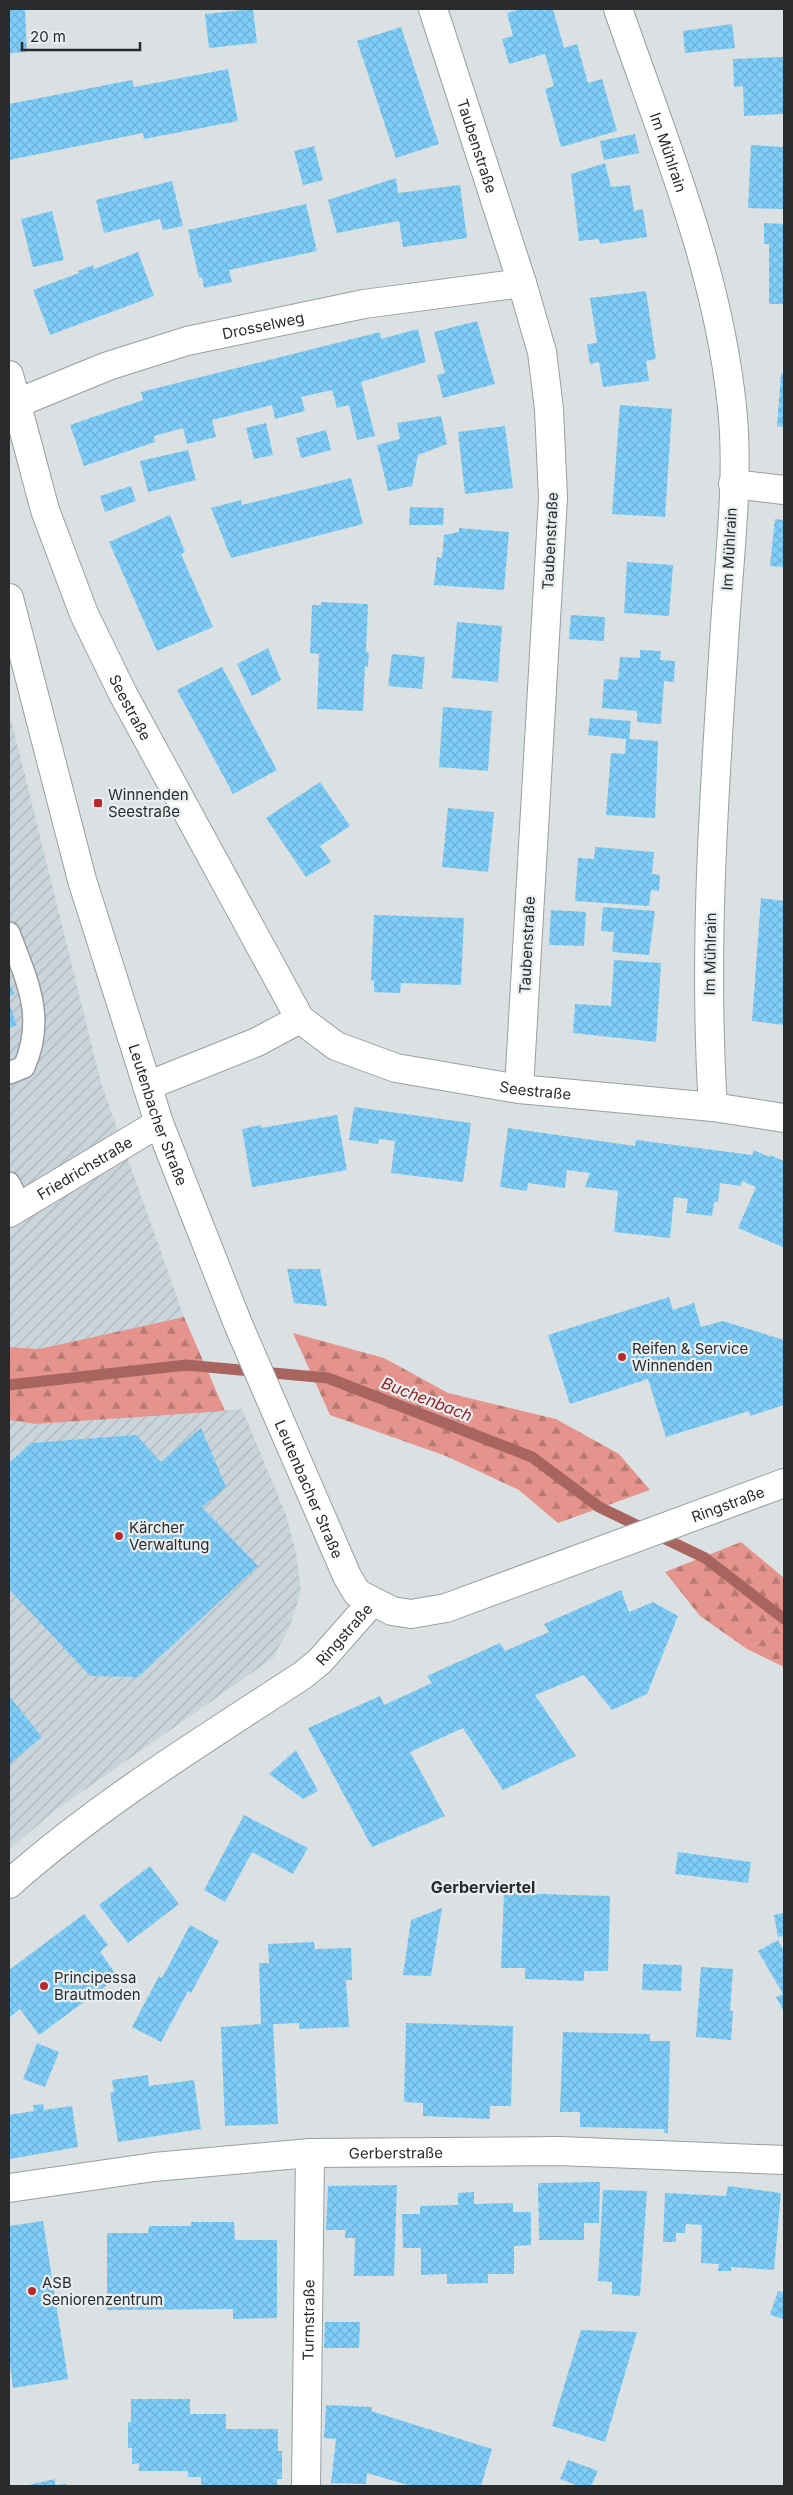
<svg xmlns="http://www.w3.org/2000/svg" width="793" height="2495" font-family="Inter,sans-serif">
	<defs>
		<pattern id="industrial-furrows" width="10" height="10" patternUnits="userSpaceOnUse" patternTransform="scale(1.25)"><rect width="10" height="10" fill="#c9d5db"/><path d="M-1 1l2-2M0 10L10 0M9 11l2-2" fill="none" stroke="#adb7bc"/></pattern>
		<pattern id="forest-firs" width="22" height="20" patternUnits="userSpaceOnUse" patternTransform="scale(1.25)"><rect width="22" height="20" fill="#e4948d"/><path d="M5 1l3.5 6h-7zM16 11l3.5 6h-7z" fill="#b97973"/></pattern>
		<pattern id="building-cross-hatch" width="8" height="8" patternUnits="userSpaceOnUse" patternTransform="scale(1.25)"><rect width="8" height="8" fill="#7fcef9"/><path d="M0 0l8 8M0 8l8-8" fill="none" stroke="#6eb1d6"/></pattern>
	</defs>
	<rect width="100%" height="100%" fill="#dbe0e2"/>
	<path fill="url(#industrial-furrows)" d="M9,711L101,1083L184,1317L39,1349L9,1347Z
		M242,1409L286,1515L296,1553L301,1591L290,1626L273,1658L53,1812L9,1850V1420L36,1424Z"/>
	<path fill="url(#forest-firs)" d="M184,1317L225,1411L36,1424L9,1420V1347L39,1349Z
		M293,1333L384,1358L448,1393L556,1419L619,1454L650,1490L558,1523L519,1490L446,1456L330,1415Z
		M741,1542L784,1578V1667L747,1649L700,1616L665,1572Z"/>
	<g fill="none" stroke-linecap="round" stroke-linejoin="round">
		<path stroke="#a8645f" stroke-width="11" d="M9,1385L186,1365L328,1378L532,1457L599,1507L705,1558L784,1619"/>
	</g>
	<path fill="url(#building-cross-hatch)" d="M9,9H25L27,52L9,53Z
		M253,9L257,43L209,48L205,14Z
		M521,9H553L564,48L577,44L588,83L602,79L617,131L561,147L545,89L554,86L545,54L509,64L502,39L513,36L507,13Z
		M732,24L735,48L685,53L683,31Z
		M401,27L439,144L396,158L357,41Z
		M784,57V114L744,116L743,86L734,87L733,59Z
		M228,69L238,121L144,139L143,133L9,160V104L132,80L134,87Z
		M635,134L639,153L604,160L600,141Z
		M751,145L784,147V209L748,208Z
		M314,146L323,180L303,185L294,151Z
		M605,163L611,187L630,185L634,211L643,209L647,237L600,244L599,239L579,241L571,174Z
		M396,178L398,193L460,185L467,238L403,247L399,221L337,233L328,200Z
		M172,181L183,226L163,230L160,219L104,233L96,200Z
		M306,204L317,251L229,270L232,282L204,288L202,277L199,278L188,230Z
		M52,211L64,260L33,267L21,219Z
		M764,223L784,224V304H769V244H764Z
		M138,252L154,296L50,335L33,290L79,273L78,271L93,265L94,269Z
		M646,291L656,359L646,361L649,381L603,387L599,362L590,364L587,344L597,343L590,298Z
		M477,321L495,384L443,398L437,375L445,373L434,332Z
		M418,329L426,362L361,382L375,436L357,440L349,405L337,408L332,390L301,397L305,411L275,419L272,405L212,420L216,437L187,444L183,428L154,436L155,442L84,466L70,425L143,400L141,392L380,332L381,339Z
		M781,374H784V427L777,426Z
		M620,405L672,409L665,517L612,514Z
		M441,416L447,444L418,455L412,486L388,491L377,445L400,439L397,423Z
		M266,423L273,455L254,459L246,428Z
		M505,426L513,488L465,494L458,432Z
		M326,430L331,450L301,458L296,438Z
		M188,450L196,480L148,492L140,461Z
		M351,478L363,524L231,558L211,508L241,500L242,505Z
		M131,486L136,501L105,512L100,496Z
		M410,507L444,508L443,525H409Z
		M170,515L185,552L181,554L213,627L157,651L109,542Z
		M775,519L784,520V567L770,566Z
		M459,528L509,532L504,590L434,585L437,557L442,558L444,535L459,532Z
		M627,562L673,565L669,616L624,613Z
		M321,602L368,604L366,652L369,653L368,667L365,666L363,711L317,709L319,654L310,653L312,605H321Z
		M571,615L605,617L604,641L569,639Z
		M457,622L502,626L498,682L452,678Z
		M268,648L281,680L252,696L237,664Z
		M640,650L661,651L660,660L675,661L674,682L664,681L661,724L637,722V711L602,708L604,679L618,680L620,657L640,658Z
		M392,654L425,657L422,689L388,686Z
		M222,667L277,770L233,794L177,690Z
		M443,707L492,711L488,771L439,767Z
		M590,718L631,721L629,739L658,741L655,818L606,815L611,753L625,754L626,739L588,735Z
		M320,782L350,826L320,846L331,862L306,877L266,818Z
		M448,808L494,812L488,872L442,867Z
		M595,847L654,852L652,874L660,875L659,891L651,890L649,906L575,901L578,858L594,859Z
		M761,898L784,901V1025L752,1021Z
		M603,907L655,911L649,955L612,952L614,932L601,931Z
		M551,910L586,912L584,946L549,945Z
		M374,915L464,918L461,985L401,983L400,993L374,992V980L371,981Z
		M614,960L661,963L656,1042L573,1033L575,1004L611,1006Z
		M9,982L14,994L9,997Z
		M9,1003L17,1025L9,1028Z
		M354,1107L471,1123L463,1182L391,1173L395,1141L379,1139L378,1144L349,1140Z
		M337,1115L347,1170L252,1187L242,1129L261,1125V1128Z
		M508,1128L635,1146L636,1140L752,1155L754,1150L769,1157L770,1155L784,1161V1245L783,1247L738,1228L756,1187L742,1181L741,1186L720,1183L718,1202H714L712,1216L686,1213L688,1199L674,1197L670,1238L614,1232L618,1191L585,1187L590,1173L567,1170L565,1188L528,1183L527,1191L500,1187Z
		M287,1269H320L327,1306L294,1303Z
		M669,1297L673,1310L694,1303L701,1327L723,1321L784,1340V1405L750,1416L749,1411L666,1437L648,1379L570,1404L548,1335Z
		M201,1428L226,1487L202,1507L258,1566L138,1677L90,1676L9,1589V1463L31,1443L136,1435L161,1462Z
		M621,1590L629,1612L653,1602L678,1616L647,1694L612,1710L584,1675L535,1695L576,1756L503,1790L463,1728L410,1752L445,1816L372,1847L308,1728L380,1696L384,1705L432,1683L427,1676L500,1643L505,1651L549,1632L544,1624Z
		M9,1696L42,1737L9,1764Z
		M296,1750L318,1791L303,1799L269,1774Z
		M244,1815L308,1848L293,1874L252,1852L225,1902L204,1890Z
		M678,1852L751,1862L748,1883L675,1874Z
		M150,1866L179,1904L128,1943L99,1905Z
		M504,1893L610,1896L608,1971H584V1981L525,1979V1968H501Z
		M442,1908L431,1976L403,1975L411,1920Z
		M784,1913V1936L778,1937L774,1915Z
		M84,1914L108,1945L100,1952L118,1977L39,2035L20,2009L9,2018V1970Z
		M190,1925L219,1941L191,1993L188,1991L161,2042L132,2027L159,1976L162,1978Z
		M778,1940L784,1951V2012L776,1997L783,1994L758,1951Z
		M314,1942L315,1949L351,1948L352,1980H346L349,2027L299,2029V2023L273,2024L278,2124L225,2126L221,2027L261,2024L259,1963H269L268,1944Z
		M643,1964L682,1965L681,1991L642,1990Z
		M701,1967L733,1969L730,2011H733L731,2040L696,2037Z
		M406,2023L513,2026L511,2106H490V2119L423,2116V2103L404,2102Z
		M563,2032L650,2034V2041H670L668,2133H664V2129L580,2127V2112H560Z
		M37,2043L59,2052L45,2087L23,2079Z
		M148,2075L149,2086L194,2080L201,2129L118,2142L110,2093L114,2092L112,2080Z
		M43,2104L44,2110L72,2106L78,2147L10,2159L9,2115L34,2111L33,2105Z
		M600,2182L599,2223H584V2240H539L538,2183Z
		M397,2185L394,2276H354L355,2238H345V2230H326L328,2186Z
		M728,2186L781,2193L774,2270L731,2267V2271H718L719,2264L701,2263L702,2225L686,2224L685,2233H676V2242H663L665,2193L726,2196Z
		M603,2190L647,2191L640,2296L612,2294V2282L598,2281Z
		M474,2192V2204L513,2203V2212H531V2245L514,2246V2274H488V2283L447,2284V2274L421,2275V2248H403L402,2214H420V2206L458,2205V2193Z
		M43,2221L68,2379L13,2388L9,2357V2226Z
		M191,2222H234L235,2240H277V2318L233,2319V2309L107,2310V2233H148L149,2226H191Z
		M778,2291L784,2293V2319L770,2315Z
		M325,2322H360L359,2348H324Z
		M581,2330L637,2332L605,2442L552,2426Z
		M131,2399H190V2414H226V2429H278V2451H282V2479H277V2486H201V2477H188V2471H139V2463L132,2464V2448H128V2422H131Z
		M326,2405L372,2407L371,2411L492,2449L481,2486H411L367,2473L366,2484L331,2483L336,2439L324,2438Z
		M568,2460L598,2471L591,2486H579L560,2479Z
		M55,2479V2485L66,2484V2486H24Z"/>
	<g fill="none" stroke-linecap="round" stroke-linejoin="round">
		<defs>
			<path id="service" d="M9,933C27,981 46,1017 24,1067L9,1073
				M9,1183L21,1206"/>
			<g id="minor">
				<path id="s1" d="M433,9L522,283L542,352L549,409L553,498L519,1089"/>
				<path id="s2" d="M618,9C663,139 718,269 732,407C740,481 728,567 724,642C714,796 703,952 713,1107"/>
				<path id="s3" d="M9,375L45,510L84,614L123,694L300,1019L336,1046L396,1068L519,1089L713,1107L784,1118"/>
				<path id="s4" d="M15,404L108,366L187,341L364,304L522,283"/>
				<path d="M733,484L784,490"/>
				<path d="M147,1086L257,1042L300,1019"/>
				<path id="s5" d="M9,1213L159,1123"/>
				<path id="s6" d="M9,2188L154,2167L310,2153L559,2151L784,2160"/>
				<path id="s7" d="M306,2486L310,2153"/>
			</g>
			<g id="tertiary">
				<path id="s8" d="M9,598L82,880L159,1123L238,1324L347,1576L357,1593L392,1611L411,1614L446,1608L784,1483"/>
				<path id="s9" d="M9,1884C99,1804 202,1741 303,1675L320,1661L372,1602"/>
			</g>
		</defs>
		<use href="#service" stroke="#9a9ea1" stroke-width="24"/>
		<use href="#minor" stroke="#9a9ea1" stroke-width="30"/>
		<use href="#tertiary" stroke="#9a9ea1" stroke-width="30"/>
		<use href="#service" stroke="#fff" stroke-width="21"/>
		<use href="#minor" stroke="#fff" stroke-width="28"/>
		<use href="#tertiary" stroke="#fff" stroke-width="28"/>
	</g>
	<g fill="#ba2a2d" stroke="#e8edef" stroke-width="2">
		<rect x="93" y="798" width="10" height="10" rx="2.5"/>
		<circle cx="622" cy="1357" r="5"/>
		<circle cx="119" cy="1536" r="5"/>
		<circle cx="44" cy="1986" r="5"/>
		<circle cx="32" cy="2291" r="5"/>
	</g>
	<g text-anchor="middle" dominant-baseline="central" stroke-width="4.5" stroke-linejoin="round" paint-order="stroke">
		<g font-size="15" fill="#2a2b2c" stroke="#e8edef">
			<text stroke="none"><textPath href="#s1" startOffset="144">Taubenstraße</textPath></text>
			<text stroke="none"><textPath href="#s2" startOffset="152">Im Mühlrain</textPath></text>
			<text stroke="none"><textPath href="#s4" startOffset="261">Drosselweg</textPath></text>
			<text transform="translate(550 541) rotate(-87)">Taubenstraße</text>
			<text transform="translate(729 549) rotate(-87)">Im Mühlrain</text>
			<text stroke="none"><textPath href="#s3" startOffset="355">Seestraße</textPath></text>
			<text transform="translate(527 945) rotate(-87)">Taubenstraße</text>
			<text transform="translate(710 954) rotate(-89)">Im Mühlrain</text>
			<text stroke="none"><textPath href="#s3" startOffset="960">Seestraße</textPath></text>
			<text stroke="none"><textPath href="#s8" startOffset="538">Leutenbacher Straße</textPath></text>
			<text stroke="none"><textPath href="#s5" startOffset="88">Friedrichstraße</textPath></text>
			<text stroke="none"><textPath href="#s8" startOffset="942">Leutenbacher Straße</textPath></text>
			<text stroke="none"><textPath href="#s8" startOffset="1451">Ringstraße</textPath></text>
			<text stroke="none"><textPath href="#s9" startOffset="419">Ringstraße</textPath></text>
			<text stroke="none"><textPath href="#s6" startOffset="389">Gerberstraße</textPath></text>
			<text stroke="none"><textPath href="#s7" startOffset="166">Turmstraße</textPath></text>
		</g>
		<g font-size="15" fill="#2a2b2c" stroke="#e8edef" text-anchor="start">
			<text x="108" y="794">Winnenden<tspan x="108" dy="17">Seestraße</tspan></text>
			<text x="632" y="1348">Reifen &amp; Service<tspan x="632" dy="17">Winnenden</tspan></text>
			<text x="129" y="1527">Kärcher<tspan x="129" dy="17">Verwaltung</tspan></text>
			<text x="54" y="1977">Principessa<tspan x="54" dy="17">Brautmoden</tspan></text>
			<text x="42" y="2282">ASB<tspan x="42" dy="17">Seniorenzentrum</tspan></text>
		</g>
		<g font-size="16" font-style="italic" fill="#911c1f" stroke="#e8edef">
			<text transform="translate(427 1399) rotate(21)">Buchenbach</text>
		</g>
		<g font-size="16" font-weight="bold" fill="#2a2b2c" stroke="#e8edef">
			<text x="483" y="1887">Gerberviertel</text>
		</g>
	</g>
	<rect width="793" height="2495" fill="none" stroke="#2a2b2c" stroke-width="20"/>
	<path d="M22 42v8h118v-8" fill="none" stroke="#2a2b2c" stroke-width="2.5"/>
	<text x="30" y="42" font-size="15" fill="#2a2b2c" stroke="#e8edef" stroke-width="4" paint-order="stroke">20 m</text>
</svg>
